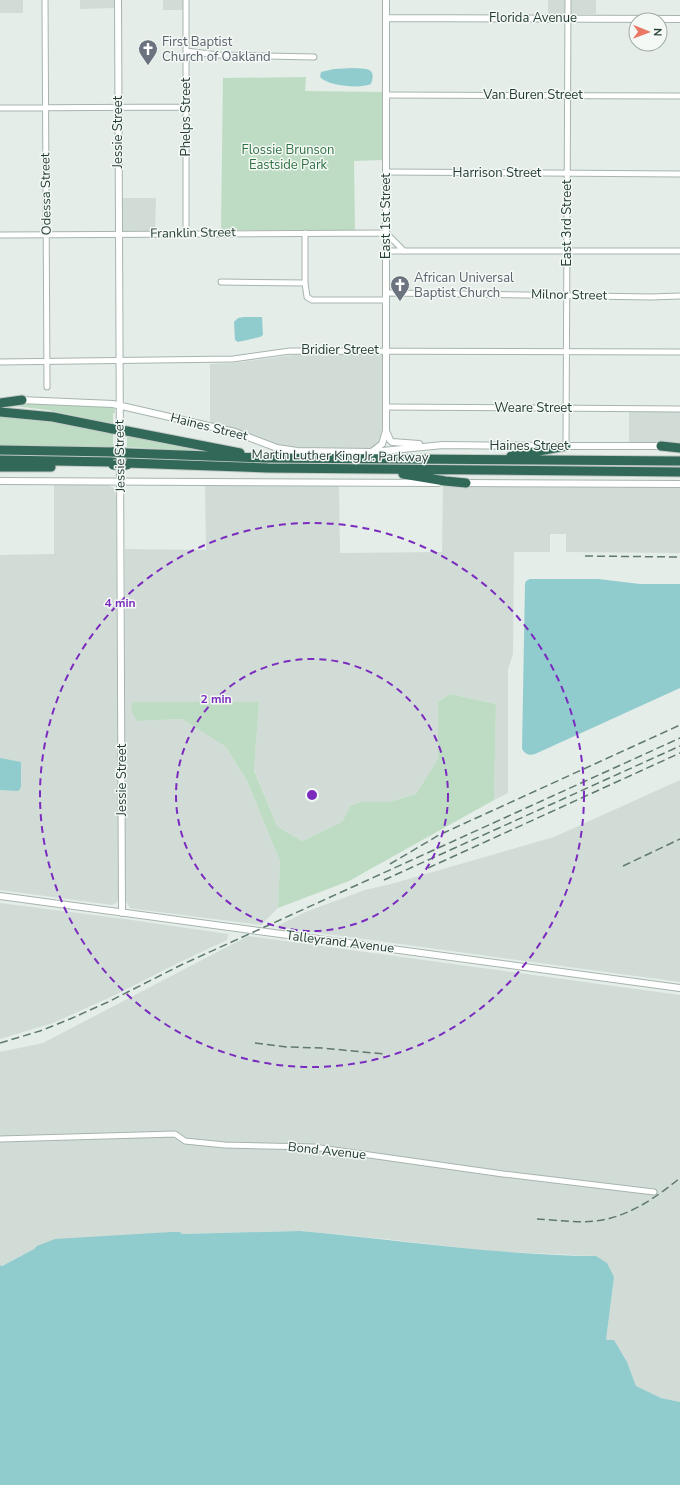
<svg xmlns="http://www.w3.org/2000/svg" width="680" height="1485" font-family="'Nunito Sans',sans-serif">
	<rect width="100%" height="100%" fill="#e4ede8"/>
	<path fill="#d2dcd7" d="M0,0H23V13H0Z
		M80,0H114V8L80,9Z
		M163,0H188V10H163Z
		M548,0H596V14H548Z
		M123,198H156L155,231H123Z
		M390,281H407L406,296H389Z
		M382,354L383,434L380,444L370,449H294L280,446L242,432L210,425V364L233,363L293,355Z
		M629,412H680V444L629,443Z
		M54,484L107,485L114,488L116,497L119,899L116,903L112,905L0,890V555L54,554Z
		M205,485H339L340,553L442,552L443,485L680,487V553L566,552V534H550V552H514L513,654L508,669V793L494,800L496,704L450,694L438,702V759L416,794L389,802H361L350,806L342,822L302,841L277,826L254,769L259,702L137,721L182,719L226,747L247,781L280,861L278,908L261,925L135,909L130,908L125,900V549L206,550Z
		M680,780V982L275,927L308,911L365,890L391,884L554,837Z
		M0,903L125,919L228,934L227,940L178,963L113,996L53,1023L0,1039Z
		M248,936L680,995V1402L661,1398L636,1386L627,1362L606,1340L614,1277L596,1256L488,1251L385,1239L300,1231L182,1234L180,1232H171L38,1246L34,1249L1,1266L0,1265V1052L43,1043Z"/>
	<path fill="#bedcc3" d="M306,77L305,91L383,92V160L354,161L355,230H221L223,78Z
		M36,403L111,406L115,410V413H113V424L48,410L14,406Z
		M0,414L20,415L113,432V447L0,445Z
		M127,435L191,447L213,452L127,447Z
		M450,694L496,704L494,800L349,881L278,908L280,861L247,781L226,747L182,719L137,721L131,710L133,702H259L254,770L277,826L302,841L342,822L350,806L361,802H389L416,794L438,759V702Z"/>
	<path fill="#90cbce" d="M353,68C366,69 377,67 371,84C360,89 328,86 320,77L321,72L334,69Z
		M244,317H262L263,335L260,337L238,342L235,340L234,322L238,318Z
		M530,579H598L640,584H680V688L535,754C529,756 525,754 522,749L525,584L526,581Z
		M0,758L21,762V786L20,789L18,791L0,790Z
		M300,1231C399,1240 497,1255 596,1256L607,1263L614,1277L606,1340H614L627,1362L636,1386L661,1398L680,1402V1485H0V1265L2,1266L34,1249L37,1246L55,1239L171,1232H180L182,1234Z"/>
	<g fill="none" stroke-linecap="round" stroke-linejoin="round">
		<defs>
			<path id="minor" d="M45,0L47,387
				M186,0V233
				M186,51L218,55L314,57
				M387,95L680,96
				M0,108L186,107
				M386,172L680,174
				M305,233V283L307,297L312,300H386
				M0,235L386,233L404,251
				M386,251H680
				M221,282L305,283
				M386,293L651,297L680,296
				M0,362L233,359L290,351L680,352
				M386,407L680,409
				M566,446L568,0
				M0,1139L175,1134L185,1141L225,1145L313,1147L503,1174L654,1192"/>
			<path id="tertiary" d="M118,0L122,913
				M387,18L680,19
				M20,400L113,404L235,432L277,448L297,451L372,452L443,445L550,446
				M386,431L390,440L392,442L419,444
				M563,446H664
				M373,451L382,444L386,431V0
				M0,481L438,483
				M464,483L680,484
				M0,896L680,988"/>
			<path id="motorway" d="M0,403L22,400
				M0,412L53,417L113,429
				M127,431L240,453
				M661,446L680,448
				M0,450L113,452
				M127,453L265,458L680,461
				M511,456L566,446
				M0,460L113,462
				M127,463L268,468L680,472
				M0,467H51
				M403,474L445,481L466,483"/>
		</defs>
		<use href="#minor" stroke="#a7b5ae" stroke-width="7"/>
		<use href="#tertiary" stroke="#a7b5ae" stroke-width="8"/>
		<use href="#motorway" stroke="#c2c9c6" stroke-width="11"/>
		<use href="#minor" stroke="#fff" stroke-width="5"/>
		<use href="#tertiary" stroke="#fff" stroke-width="6"/>
		<use href="#motorway" stroke="#326857" stroke-width="9"/>
		<path stroke="#5f796f" stroke-width="1.5" stroke-dasharray="8 4" stroke-linecap="butt" d="M585,556L680,557
			M390,864L439,835L680,725
			M623,866L680,839
			M428,868L680,753
			M384,880L680,746
			M0,1043L40,1031L70,1019L108,1002L181,965L680,738
			M255,1043L287,1047L322,1048L384,1054
			M537,1219C560,1220 588,1225 611,1218C637,1211 659,1195 680,1178"/>
		<defs>
			<path id="motorway-bridge" d="M113,429L127,431
				M113,452L127,453
				M113,465H127"/>
		</defs>
		<use href="#motorway-bridge" stroke="#c2c9c6" stroke-width="11" stroke-linecap="butt"/>
		<use href="#motorway-bridge" stroke="#326857" stroke-width="9"/>
	</g>
	<g fill="none" stroke="#7b2cbf" stroke-width="2" stroke-dasharray="7 5">
		<circle cx="312" cy="795" r="136"/>
		<circle cx="312" cy="795" r="272"/>
	</g>
	<defs>
		<symbol id="church-pin" viewBox="-11 -11 22 30"><path d="M0 17L-7.5 6A9.5 9.5 0 1 1 7.5 6Z" fill="#6b7280" stroke="#f4f9f6"/><path d="M-1.2-6h2.4v3.5h3.3v2.4h-3.3V6h-2.4V-.1h-3.3v-2.4h3.3Z" fill="#fff"/></symbol>
	</defs>
	<g fill-rule="evenodd">
		<use href="#church-pin" x="137" y="38" width="22" height="30"/>
		<use href="#church-pin" x="389" y="274" width="22" height="30"/>
	</g>
	<g text-anchor="middle" dominant-baseline="central" stroke-width="3" stroke-linejoin="round" paint-order="stroke">
		<g font-size="13" fill="#243d34" stroke="#f4f9f6">
			<text x="533" y="18">Florida Avenue</text>
			<text x="533" y="95">Van Buren Street</text>
			<text transform="translate(186 117) rotate(-90)">Phelps Street</text>
			<text transform="translate(118 132) rotate(-90)">Jessie Street</text>
			<text x="497" y="173">Harrison Street</text>
			<text transform="translate(46 194) rotate(-91)">Odessa Street</text>
			<text transform="translate(386 216) rotate(-90)">East 1st Street</text>
			<text transform="translate(567 223) rotate(-90)">East 3rd Street</text>
			<text transform="translate(193 233) rotate(-1)">Franklin Street</text>
			<text transform="translate(569 295) rotate(1)">Milnor Street</text>
			<text x="340" y="350">Bridier Street</text>
			<text x="533" y="408">Weare Street</text>
			<text transform="translate(209 427) rotate(14)">Haines Street</text>
			<text x="529" y="446">Haines Street</text>
			<text transform="translate(120 456) rotate(-91)">Jessie Street</text>
			<text transform="translate(340 456) rotate(1)">Martin Luther King Jr. Parkway</text>
			<text transform="translate(122 780) rotate(-90)">Jessie Street</text>
			<text transform="translate(340 942) rotate(7)">Talleyrand Avenue</text>
			<text transform="translate(327 1151) rotate(6)">Bond Avenue</text>
		</g>
		<g font-size="13" fill="#5b616d" stroke="#f4f9f6" text-anchor="start">
			<text x="162" y="42">First Baptist<tspan x="162" dy="15">Church of Oakland</tspan></text>
			<text x="414" y="278">African Universal<tspan x="414" dy="15">Baptist Church</tspan></text>
		</g>
		<g font-size="13" fill="#317243" stroke="#f4f9f6">
			<text x="288" y="150">Flossie Brunson<tspan x="288" dy="15">Eastside Park</tspan></text>
		</g>
	</g>
	<circle cx="312" cy="795" r="6" fill="#7b2cbf" stroke="#f4f9f6" stroke-width="2"/>
	<g font-size="12" text-anchor="middle" font-weight="bold" fill="#7b2cbf" stroke="#f4f9f6" stroke-width="3" stroke-linejoin="round" paint-order="stroke">
		<text x="120" y="607">4 min</text>
		<text x="216" y="703">2 min</text>
	</g>
	<g transform="translate(648 32) rotate(91)"><circle r="19" fill="#f4f9f6" stroke="#a1aea8"/>
	<path d="M0-3L7 15L0 10L-7 15Z" fill="#ea7865"/>
	<text y="-6" font-size="11" font-weight="bold" text-anchor="middle" fill="#243d34">N</text>
	</g>
</svg>
